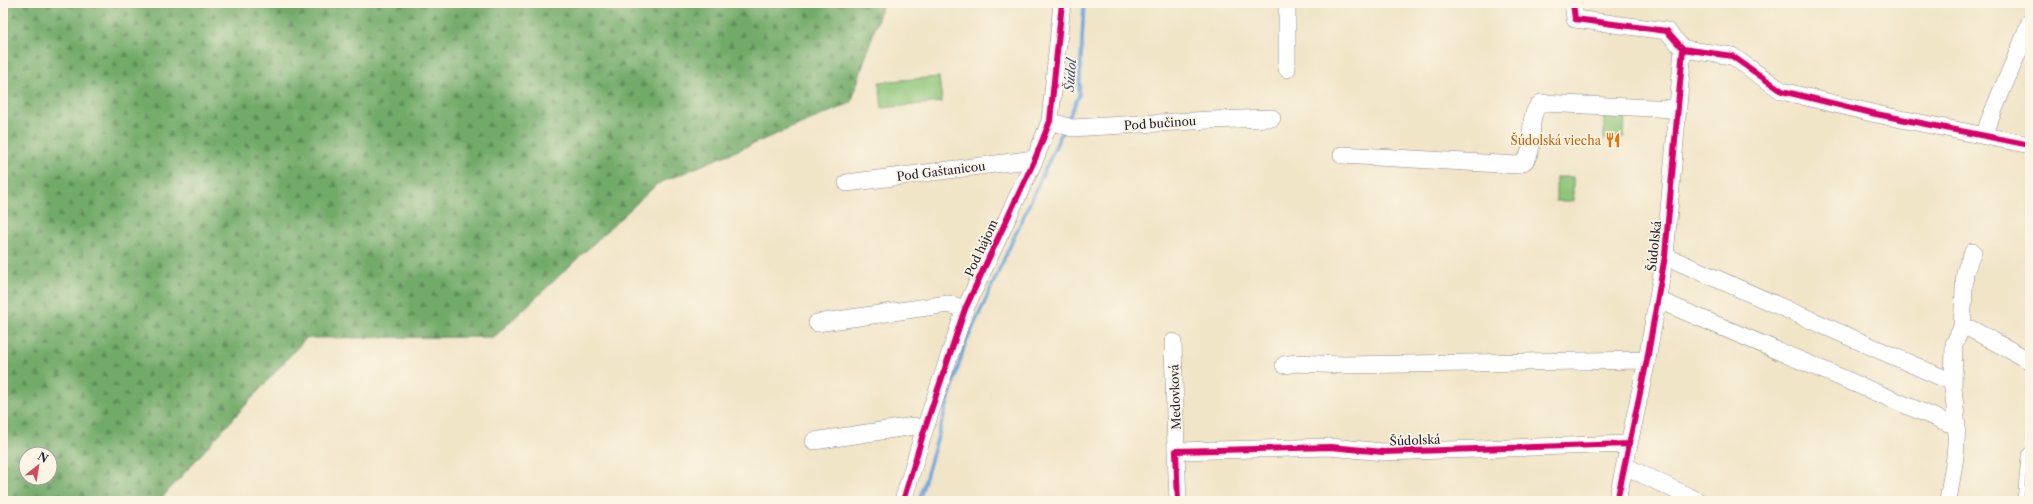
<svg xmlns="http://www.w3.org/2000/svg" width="2033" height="504" font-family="'Libre Caslon Text',serif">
	<defs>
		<pattern id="forest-firs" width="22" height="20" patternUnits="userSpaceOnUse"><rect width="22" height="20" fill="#72ab69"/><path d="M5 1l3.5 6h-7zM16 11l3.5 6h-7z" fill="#5d8b58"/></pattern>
	</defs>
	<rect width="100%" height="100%" fill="#fcf5e5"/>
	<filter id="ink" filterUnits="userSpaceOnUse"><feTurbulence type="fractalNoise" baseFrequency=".025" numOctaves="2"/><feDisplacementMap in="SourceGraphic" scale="8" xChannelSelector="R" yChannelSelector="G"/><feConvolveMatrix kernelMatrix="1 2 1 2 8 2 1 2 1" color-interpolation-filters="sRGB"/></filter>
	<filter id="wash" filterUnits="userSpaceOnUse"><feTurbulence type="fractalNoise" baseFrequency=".012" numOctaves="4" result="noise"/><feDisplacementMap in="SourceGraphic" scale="16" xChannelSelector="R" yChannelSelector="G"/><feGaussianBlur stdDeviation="0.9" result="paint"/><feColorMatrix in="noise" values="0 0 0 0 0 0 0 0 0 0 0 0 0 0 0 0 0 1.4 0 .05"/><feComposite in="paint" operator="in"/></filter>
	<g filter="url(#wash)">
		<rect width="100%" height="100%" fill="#f1e5c8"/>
		<path fill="#8ec679" stroke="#58745a" d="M939,77L942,102L882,108L879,82Z
			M1604,114L1625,116L1624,137L1604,139Z
			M1556,177H1573V201H1556Z"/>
		<path fill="url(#forest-firs)" stroke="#4a6652" fill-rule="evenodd" d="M3,3H883L851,103L657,184L494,337L306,338L159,501H3ZM26,454H50V478H26Z"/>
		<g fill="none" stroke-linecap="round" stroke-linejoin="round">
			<path stroke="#6ca5dc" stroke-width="3.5" d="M1067,121L1079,95L1084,3
				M919,501L964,347L1063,130"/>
		</g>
	</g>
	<g filter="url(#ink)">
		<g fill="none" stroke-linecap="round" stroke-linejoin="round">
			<defs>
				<path id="minor" d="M1573,3L1575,19L1667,31L1683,49
					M1683,49L1732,56L1782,91L1876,114L2030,145
					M1287,69V3
					M1050,121L1072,128L1210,120L1272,118
					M1984,136C1997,97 2016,61 2030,22
					M1342,155L1518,165C1542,156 1522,118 1541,103L1676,109
					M847,183L1035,159
					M1665,256L1943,378
					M1658,300L1948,423
					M817,323L948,304L965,309
					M1962,327L1971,329L2030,361
					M1173,342L1176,451
					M1284,365L1296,363L1344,365L1647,360
					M814,441L914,426L924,431
					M1625,466L1698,501
					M903,501L924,431L965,309L1035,159L1050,121L1062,3
					M1178,501L1176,451L1331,447L1383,452L1629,444
					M1617,501L1647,360L1665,256L1683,49
					M1948,501L1955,457L1957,428L1953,387L1954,344L1962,327L1965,272L1973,252
					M2026,501L2030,456"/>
			</defs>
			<use href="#minor" stroke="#8a8482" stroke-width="18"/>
			<use href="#minor" stroke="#fff" stroke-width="17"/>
			<path stroke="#8e44ad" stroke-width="5" stroke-dasharray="10 5" stroke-linecap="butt" d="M2026,501L2030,456"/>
			<defs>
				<path id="cycleway" d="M1573,3L1575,19L1667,31L1683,49
					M1683,49L1732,56L1782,91L1876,114L2030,145
					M903,501L924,431L965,309L1035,159L1050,121L1062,3
					M1178,501L1176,451L1331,447L1383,452L1629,444
					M1617,501L1647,360L1665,256L1683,49"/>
			</defs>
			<use href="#cycleway" stroke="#fcf5e5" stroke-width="8"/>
			<use href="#cycleway" stroke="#d6006c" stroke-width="6"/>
		</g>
	</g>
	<defs>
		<symbol id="restaurant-bare" viewBox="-9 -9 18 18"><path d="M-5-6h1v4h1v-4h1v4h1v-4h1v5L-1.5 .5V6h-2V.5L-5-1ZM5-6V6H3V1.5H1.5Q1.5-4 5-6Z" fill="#e8710a" stroke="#fcf5e5" stroke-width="2.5" paint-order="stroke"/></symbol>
	</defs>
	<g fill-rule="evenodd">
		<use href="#restaurant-bare" x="1602" y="129" width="22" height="22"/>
	</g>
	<g text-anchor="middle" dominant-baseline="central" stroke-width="3.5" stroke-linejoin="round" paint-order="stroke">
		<g font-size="12" fill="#22223b" stroke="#fcf5e5">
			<text transform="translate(1160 123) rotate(-4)">Pod bučinou</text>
			<text transform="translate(941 171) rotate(-7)">Pod Gaštanicou</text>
			<text transform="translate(1654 246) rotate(-84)">Šúdolská</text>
			<text transform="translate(981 248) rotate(-65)">Pod hájom</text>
			<text transform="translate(1175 397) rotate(-92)">Medovková</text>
			<text transform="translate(1415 440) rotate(-2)">Šúdolská</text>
		</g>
		<g font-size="12" fill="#c56008" stroke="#fcf5e5" text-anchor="end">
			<text x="1601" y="140">Šúdolská viecha</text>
		</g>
		<g font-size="13" font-style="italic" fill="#40567b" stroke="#fcf5e5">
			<text transform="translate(1070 75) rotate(-85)">Šúdol</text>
		</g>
	</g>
	<rect width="2033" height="504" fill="none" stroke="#fcf5e5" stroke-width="16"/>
	<g transform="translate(38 466) rotate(30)"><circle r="19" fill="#fcf5e5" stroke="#a5a1a1"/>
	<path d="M0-3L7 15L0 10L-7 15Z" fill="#d1495b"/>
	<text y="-6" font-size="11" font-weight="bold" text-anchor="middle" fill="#22223b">N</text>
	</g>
</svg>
